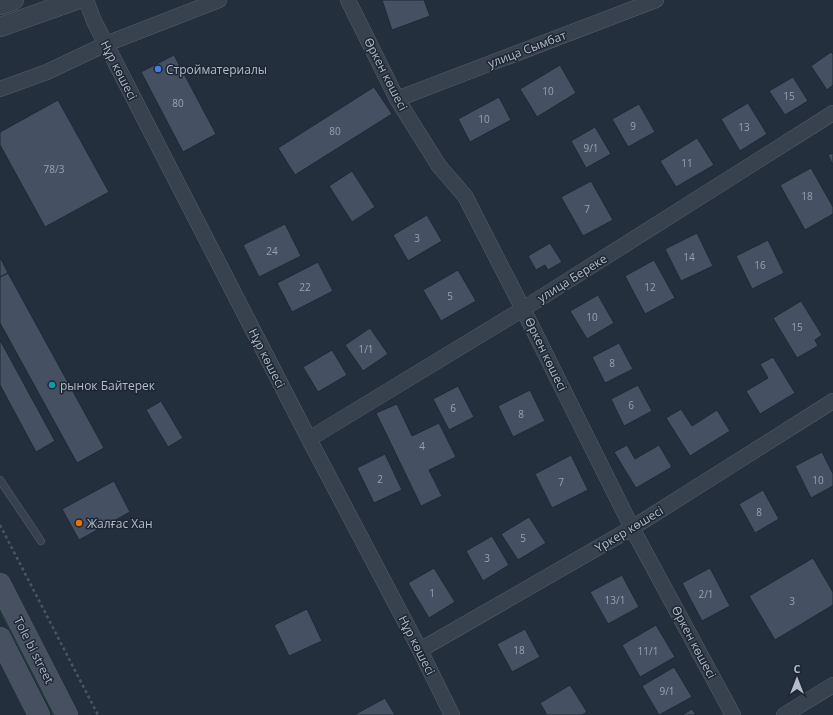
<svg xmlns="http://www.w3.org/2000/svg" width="833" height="715" font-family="'Open Sans',sans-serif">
	<rect width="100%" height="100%" fill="#242f3e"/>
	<path fill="#263c3f" d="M0,602L58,715H53L0,612Z"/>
	<path fill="#455162" stroke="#1f2835" d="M382,0H424L430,16L392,30Z
		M831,52L833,54V85L827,90L811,66Z
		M174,55L216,134L183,152L141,72Z
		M560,65L576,93L537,117L520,89Z
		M793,77L808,101L785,115L769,91Z
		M374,87L392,114L295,175L278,148Z
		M499,97L511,120L470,142L458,119Z
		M58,100L109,192L45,227L0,145V132Z
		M748,103L767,134L740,151L721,119Z
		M639,104L655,132L628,147L612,119Z
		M595,127L611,154L586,168L571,141Z
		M697,138L714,165L676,187L660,161Z
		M833,153V165L828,155Z
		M811,168L833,207V214L805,230L780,185Z
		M352,171L375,207L352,222L329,186Z
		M591,181L613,220L583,236L561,197Z
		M427,215L442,241L408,261L393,235Z
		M285,224L301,256L259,277L243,245Z
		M697,233L713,266L681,281L665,249Z
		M768,240L784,273L752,289L736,256Z
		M550,243L562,262L548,270L545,265L536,270L528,256Z
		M0,257L8,273L0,277Z
		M654,260L675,298L645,314L625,276Z
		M318,262L333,291L292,312L277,283Z
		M458,270L476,301L441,321L423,290Z
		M8,273L104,448L77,463L0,323V277Z
		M598,295L614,323L587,339L570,311Z
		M801,301L822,335L815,340L818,346L797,358L773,318Z
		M370,328L388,354L363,371L345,345Z
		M0,340L55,441L36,452L0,385Z
		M619,343L633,369L605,383L592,357Z
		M332,350L347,375L318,392L303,367Z
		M773,357L795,393L760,414L746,391L768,378L760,364Z
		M638,385L652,411L624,426L611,399Z
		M458,386L474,417L449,430L433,399Z
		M530,390L545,421L513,437L498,406Z
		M161,401L183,438L168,447L146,410Z
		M397,404L412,436L439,423L456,457L429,470L442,496L421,506L376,413Z
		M681,409L692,426L717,410L730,431L690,456L666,418Z
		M627,445L635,459L659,445L672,467L636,488L614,452Z
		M822,452L833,474V486L811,498L795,466Z
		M385,454L402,490L374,503L357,468Z
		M571,455L588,490L552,508L535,474Z
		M114,481L130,512L79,540L62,509Z
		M763,490L779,519L755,533L739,504Z
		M529,517L546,543L518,560L501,534Z
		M492,536L509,565L483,581L466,551Z
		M813,558L833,592V605L775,640L749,596Z
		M434,568L455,602L429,618L408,583Z
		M710,568L730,606L702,621L682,583Z
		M622,575L639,607L608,624L590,592Z
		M307,609L322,641L289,656L274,625Z
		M656,625L675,657L640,677L622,645Z
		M525,629L540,657L512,672L497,644Z
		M674,667L692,697L659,715L642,686Z
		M570,685L587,712L582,715H547L540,703Z
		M385,698L395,715H354Z
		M692,709L696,715H682Z"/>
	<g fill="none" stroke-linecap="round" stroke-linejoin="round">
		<defs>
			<path id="service" d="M0,480L41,541"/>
			<path id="minor" d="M86,0L94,21L309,439L420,650L452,715
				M348,0L397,99L439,166L465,196L523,309L632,528L733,715
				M0,89L47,72L106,44L219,0
				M397,99L656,0
				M309,439L523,309L833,113
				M420,650L632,528L833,401
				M784,715L833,685"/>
			<path id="tertiary" d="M0,5L14,0
				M0,27L76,0"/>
			<path id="secondary" d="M0,584L67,715
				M0,638L39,715"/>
		</defs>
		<use href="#service" stroke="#565f6c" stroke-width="8"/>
		<use href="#minor" stroke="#565f6c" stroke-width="16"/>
		<use href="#tertiary" stroke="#565f6c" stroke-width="20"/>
		<use href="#secondary" stroke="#565f6c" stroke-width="22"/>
		<path stroke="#44595c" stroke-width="2.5" stroke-dasharray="3 3" stroke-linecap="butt" d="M0,525L98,715"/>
		<use href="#service" stroke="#38414e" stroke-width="7"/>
		<use href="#minor" stroke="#38414e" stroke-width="15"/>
		<use href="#tertiary" stroke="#38414e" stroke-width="19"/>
		<use href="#secondary" stroke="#465061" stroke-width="21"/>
	</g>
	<circle fill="#3f7fe0" stroke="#1d2633" stroke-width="1.5" cx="158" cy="69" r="4"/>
	<circle fill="#0f9aa8" stroke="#1d2633" stroke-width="1.5" cx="52" cy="385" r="4"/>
	<circle fill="#e8710a" stroke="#1d2633" stroke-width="1.5" cx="79" cy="523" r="4"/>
	<g text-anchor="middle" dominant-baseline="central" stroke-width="3" stroke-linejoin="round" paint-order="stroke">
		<g font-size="10" fill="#98a1af">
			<text x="548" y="91">10</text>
			<text x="789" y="96">15</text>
			<text x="178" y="103">80</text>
			<text x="484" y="119">10</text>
			<text x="633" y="126">9</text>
			<text x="744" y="127">13</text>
			<text x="335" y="131">80</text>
			<text x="591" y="148">9/1</text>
			<text x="687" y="163">11</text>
			<text x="54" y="169">78/3</text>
			<text x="807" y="196">18</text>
			<text x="587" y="209">7</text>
			<text x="417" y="238">3</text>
			<text x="272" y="251">24</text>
			<text x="689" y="257">14</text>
			<text x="760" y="265">16</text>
			<text x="305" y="287">22</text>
			<text x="650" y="287">12</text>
			<text x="450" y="296">5</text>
			<text x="592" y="317">10</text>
			<text x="797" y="327">15</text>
			<text x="366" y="349">1/1</text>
			<text x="612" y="363">8</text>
			<text x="631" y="405">6</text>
			<text x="453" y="408">6</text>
			<text x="521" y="414">8</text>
			<text x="422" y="446">4</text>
			<text x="380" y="479">2</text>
			<text x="818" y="480">10</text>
			<text x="561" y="482">7</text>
			<text x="759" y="512">8</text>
			<text x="523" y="538">5</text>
			<text x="487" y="558">3</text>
			<text x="432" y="593">1</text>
			<text x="706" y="594">2/1</text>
			<text x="615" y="600">13/1</text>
			<text x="792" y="601">3</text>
			<text x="519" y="650">18</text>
			<text x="648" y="651">11/1</text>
			<text x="667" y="691">9/1</text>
		</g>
		<g font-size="12" fill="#b4bcc9" stroke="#1d2633">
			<text transform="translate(527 49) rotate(-21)">улица Сымбат</text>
			<text transform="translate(119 70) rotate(63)">Нұр көшесі</text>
			<text transform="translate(386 74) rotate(63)">Өркен көшесі</text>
			<text transform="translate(572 278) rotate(-32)">улица Береке</text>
			<text transform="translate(546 354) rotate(64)">Өркен көшесі</text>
			<text transform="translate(267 358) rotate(63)">Нұр көшесі</text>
			<text transform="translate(629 529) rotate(-31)">Үркер көшесі</text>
			<text transform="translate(694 642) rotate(62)">Өркен көшесі</text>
			<text transform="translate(417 645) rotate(63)">Нұр көшесі</text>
			<text transform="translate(34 650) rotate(63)">Tole bi street</text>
		</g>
		<g font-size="12" fill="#b4bcc9" stroke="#1d2633" text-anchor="start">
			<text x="166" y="69">Стройматериалы</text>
			<text x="60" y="385">рынок Байтерек</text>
			<text x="87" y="523">Жалғас Хан</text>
		</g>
	</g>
	<g transform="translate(797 679)" stroke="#1d2633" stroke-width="3" paint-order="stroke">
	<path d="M0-3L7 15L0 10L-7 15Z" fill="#b4bcc9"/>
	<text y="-6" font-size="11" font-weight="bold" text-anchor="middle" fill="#b4bcc9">С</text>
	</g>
</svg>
